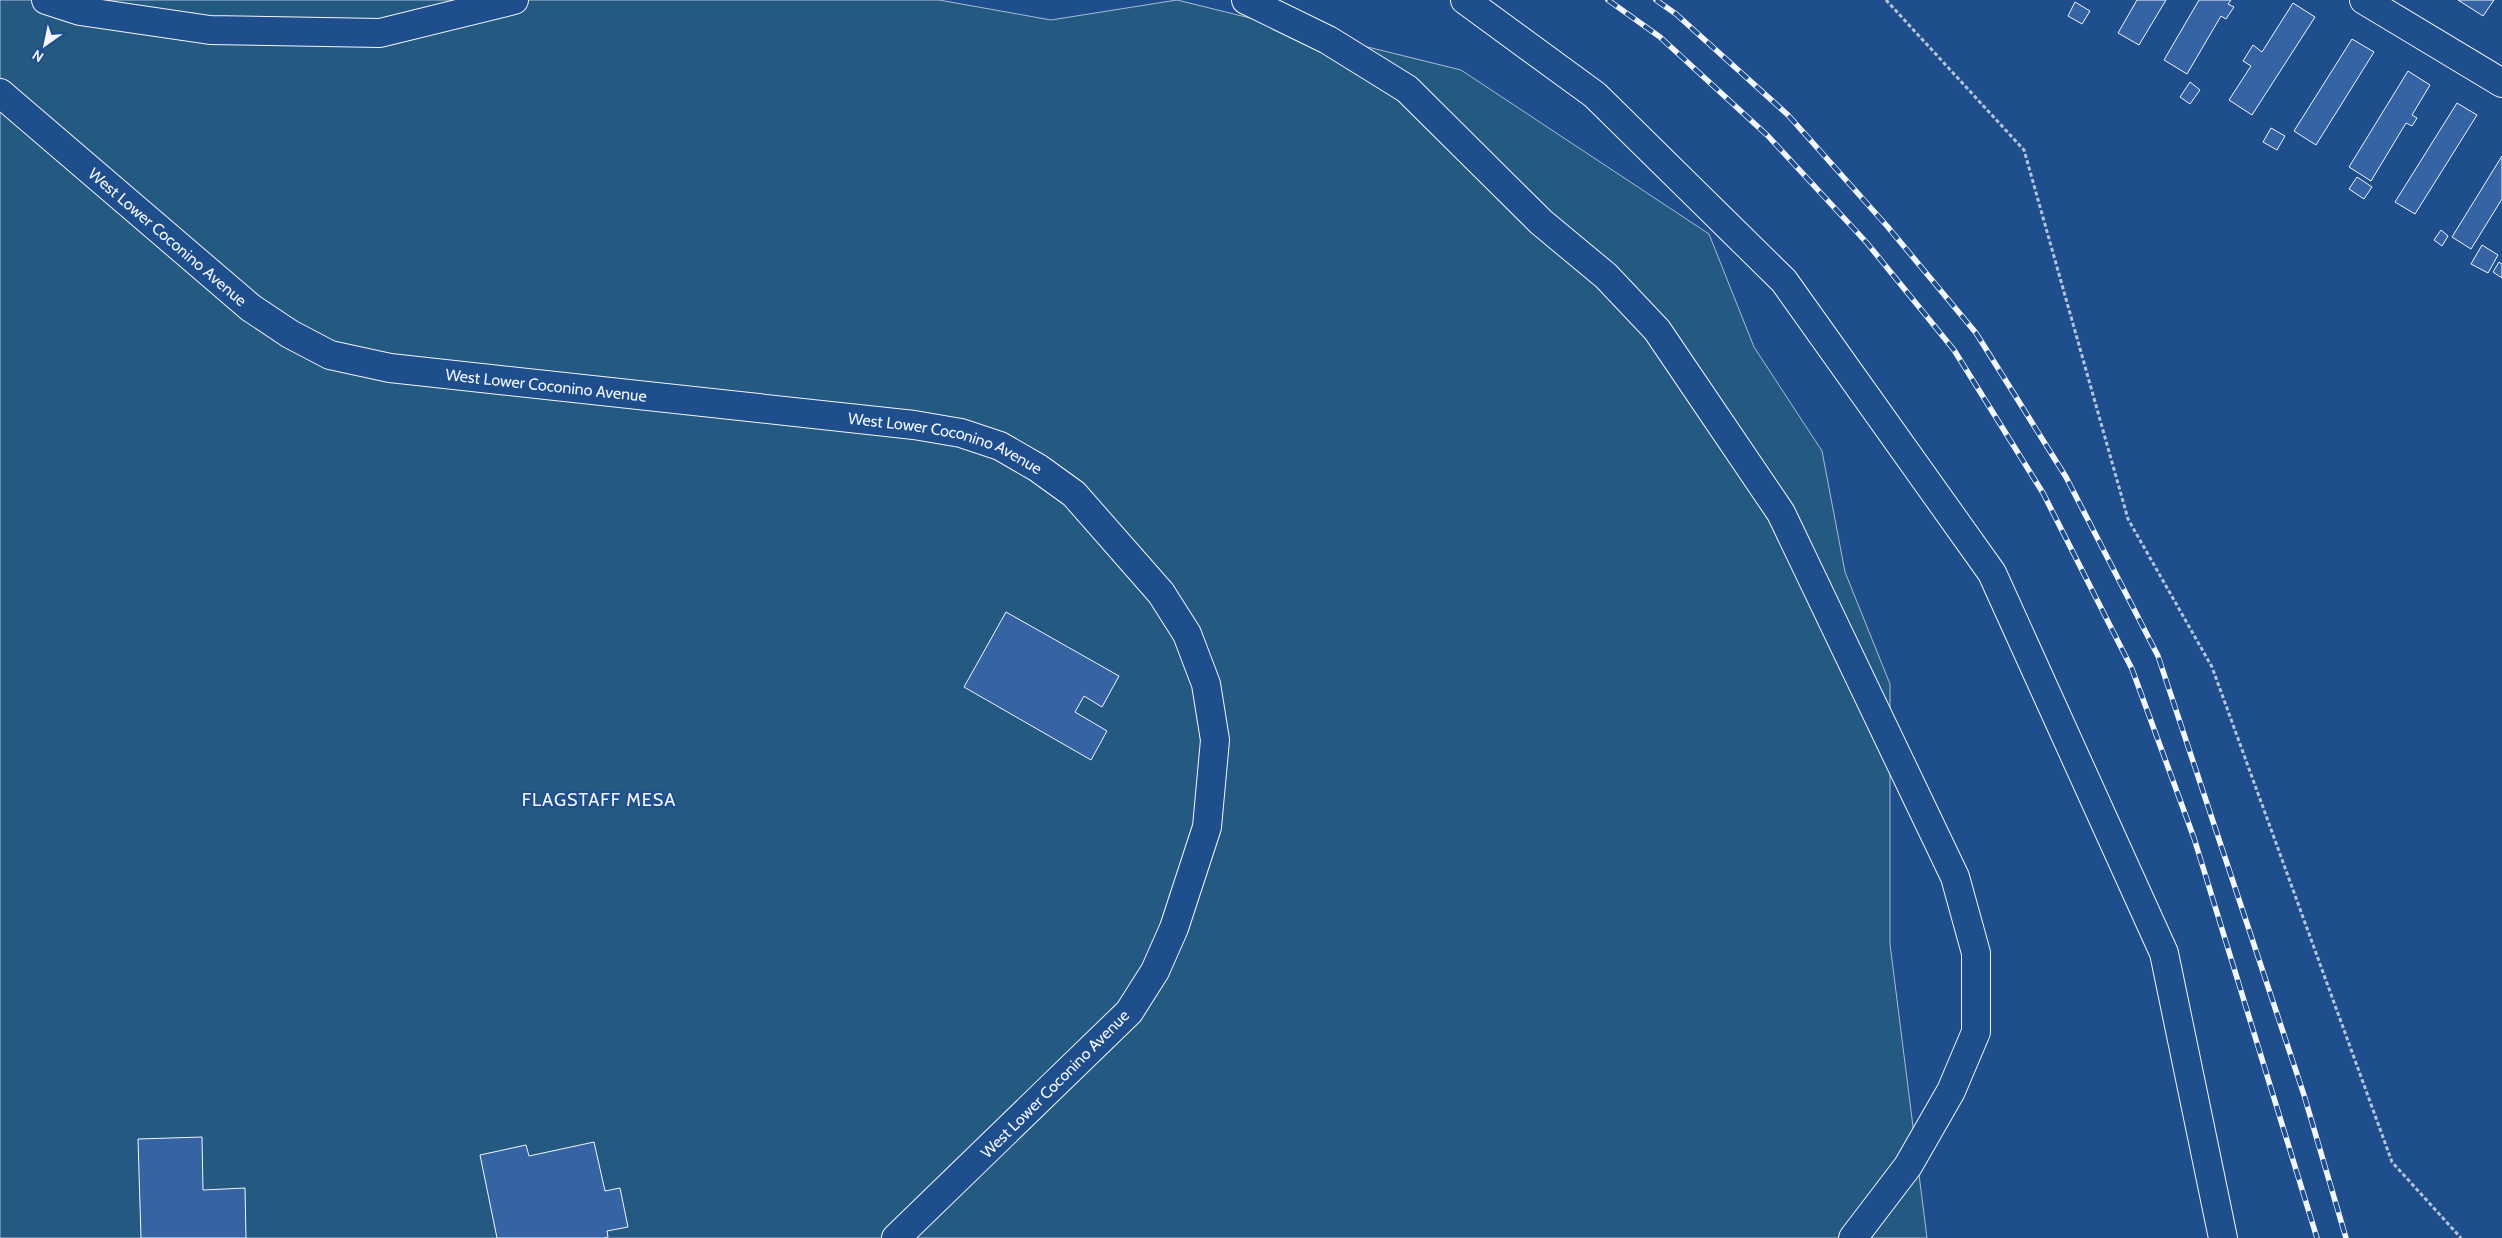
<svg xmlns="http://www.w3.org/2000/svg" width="2502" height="1238" font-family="Cabin,sans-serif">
	<rect width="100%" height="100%" fill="#1f4e8c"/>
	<path fill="#245a82" stroke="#a8bbd7" d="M0,0H939L1051,20L1177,0L1461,70L1709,234L1754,347L1822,451L1845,572L1890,684V944L1927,1238H0Z"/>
	<path fill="#3563a3" stroke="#f2f6ff" d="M2137,0H2166L2139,45L2118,33Z
		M2199,0H2231L2228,4L2234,7L2226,19L2221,16L2187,74L2164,60Z
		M2458,0H2494L2483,16Z
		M2075,2L2090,11L2082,24L2068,16Z
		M2293,3L2315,17L2252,115L2229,100L2251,66L2243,61L2253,45L2262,52Z
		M2352,39L2374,52L2316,145L2294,131Z
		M2408,71L2430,85L2412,115L2417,118L2412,126L2406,123L2371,181L2349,167Z
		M2190,82L2200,90L2190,104L2180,97Z
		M2457,103L2477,115L2415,214L2395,202Z
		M2271,128L2285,136L2277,150L2263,142Z
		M2502,156V199L2471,249L2452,237Z
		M2357,177L2372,187L2364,199L2349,189Z
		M2441,230L2448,236L2442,246L2434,240Z
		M2482,245L2498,255L2488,273L2471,264Z
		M2499,262L2502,264V278L2493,272Z
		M1006,612L1119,676L1102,707L1084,696L1075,712L1107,731L1091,760L964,687Z
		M202,1137L203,1190L245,1188L246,1238H141L138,1139Z
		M594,1142L605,1191L620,1188L628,1227L607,1231L608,1237L604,1238H497L480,1155L526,1145L529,1156Z"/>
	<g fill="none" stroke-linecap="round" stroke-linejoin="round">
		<defs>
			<g id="minor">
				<path d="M46,0L80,11L210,30L380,33L514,0"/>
				<path d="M1246,0L1328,40L1407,89L1541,222L1606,276L1657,330L1781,513L1955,877L1976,953V1032L1951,1091L1908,1166L1853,1238"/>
				<path d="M1465,0L1595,95L1784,281L1992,573L2164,953L2223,1238"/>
				<path d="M2364,0L2502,83"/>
				<path id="s1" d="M0,93L251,308L290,334L330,355L390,368L914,425L961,433L1000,446L1038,468L1074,494L1161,593L1187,634L1206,684L1215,740L1207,827L1174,928L1155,971L1129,1012L896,1238"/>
			</g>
		</defs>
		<use href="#minor" stroke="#f2f6ff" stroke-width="30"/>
		<path stroke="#b3c4dc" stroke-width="3" stroke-dasharray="4 2.5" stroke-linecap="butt" d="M1886,0L2024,150L2128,519L2212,667L2392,1162L2461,1238"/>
		<use href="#minor" stroke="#1f4e8c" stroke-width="28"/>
		<defs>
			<path id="rail" d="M1608,0L1660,37L1768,136L1867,243L1954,350L2043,493L2132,669L2194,838L2317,1238
				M1656,0L1676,14L1788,115L1887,226L1976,333L2066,477L2158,656L2304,1095L2346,1238"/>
		</defs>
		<use href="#rail" stroke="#f2f6ff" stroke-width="5.5"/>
		<use href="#rail" stroke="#1f4e8c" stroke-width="4" stroke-dasharray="11" stroke-linecap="butt"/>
	</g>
	<g text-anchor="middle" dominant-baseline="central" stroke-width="4" stroke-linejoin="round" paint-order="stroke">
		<g font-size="16" fill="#f2f6ff" stroke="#1f4e8c">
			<text stroke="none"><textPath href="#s1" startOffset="221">West Lower Coconino Avenue</textPath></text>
			<text stroke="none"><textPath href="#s1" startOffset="641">West Lower Coconino Avenue</textPath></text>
			<text stroke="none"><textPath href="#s1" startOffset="1046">West Lower Coconino Avenue</textPath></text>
			<text transform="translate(1055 1084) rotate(-45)">West Lower Coconino Avenue</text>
		</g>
		<g font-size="18" letter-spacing="1" fill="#f2f6ff" stroke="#1f4e8c">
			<text x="599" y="800">FLAGSTAFF MESA</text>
		</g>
	</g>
	<g transform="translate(45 45) rotate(213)" stroke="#1f4e8c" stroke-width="4" paint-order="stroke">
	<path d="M0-4L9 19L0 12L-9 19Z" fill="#f2f6ff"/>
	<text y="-8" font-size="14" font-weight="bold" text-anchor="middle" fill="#f2f6ff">N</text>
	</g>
</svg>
